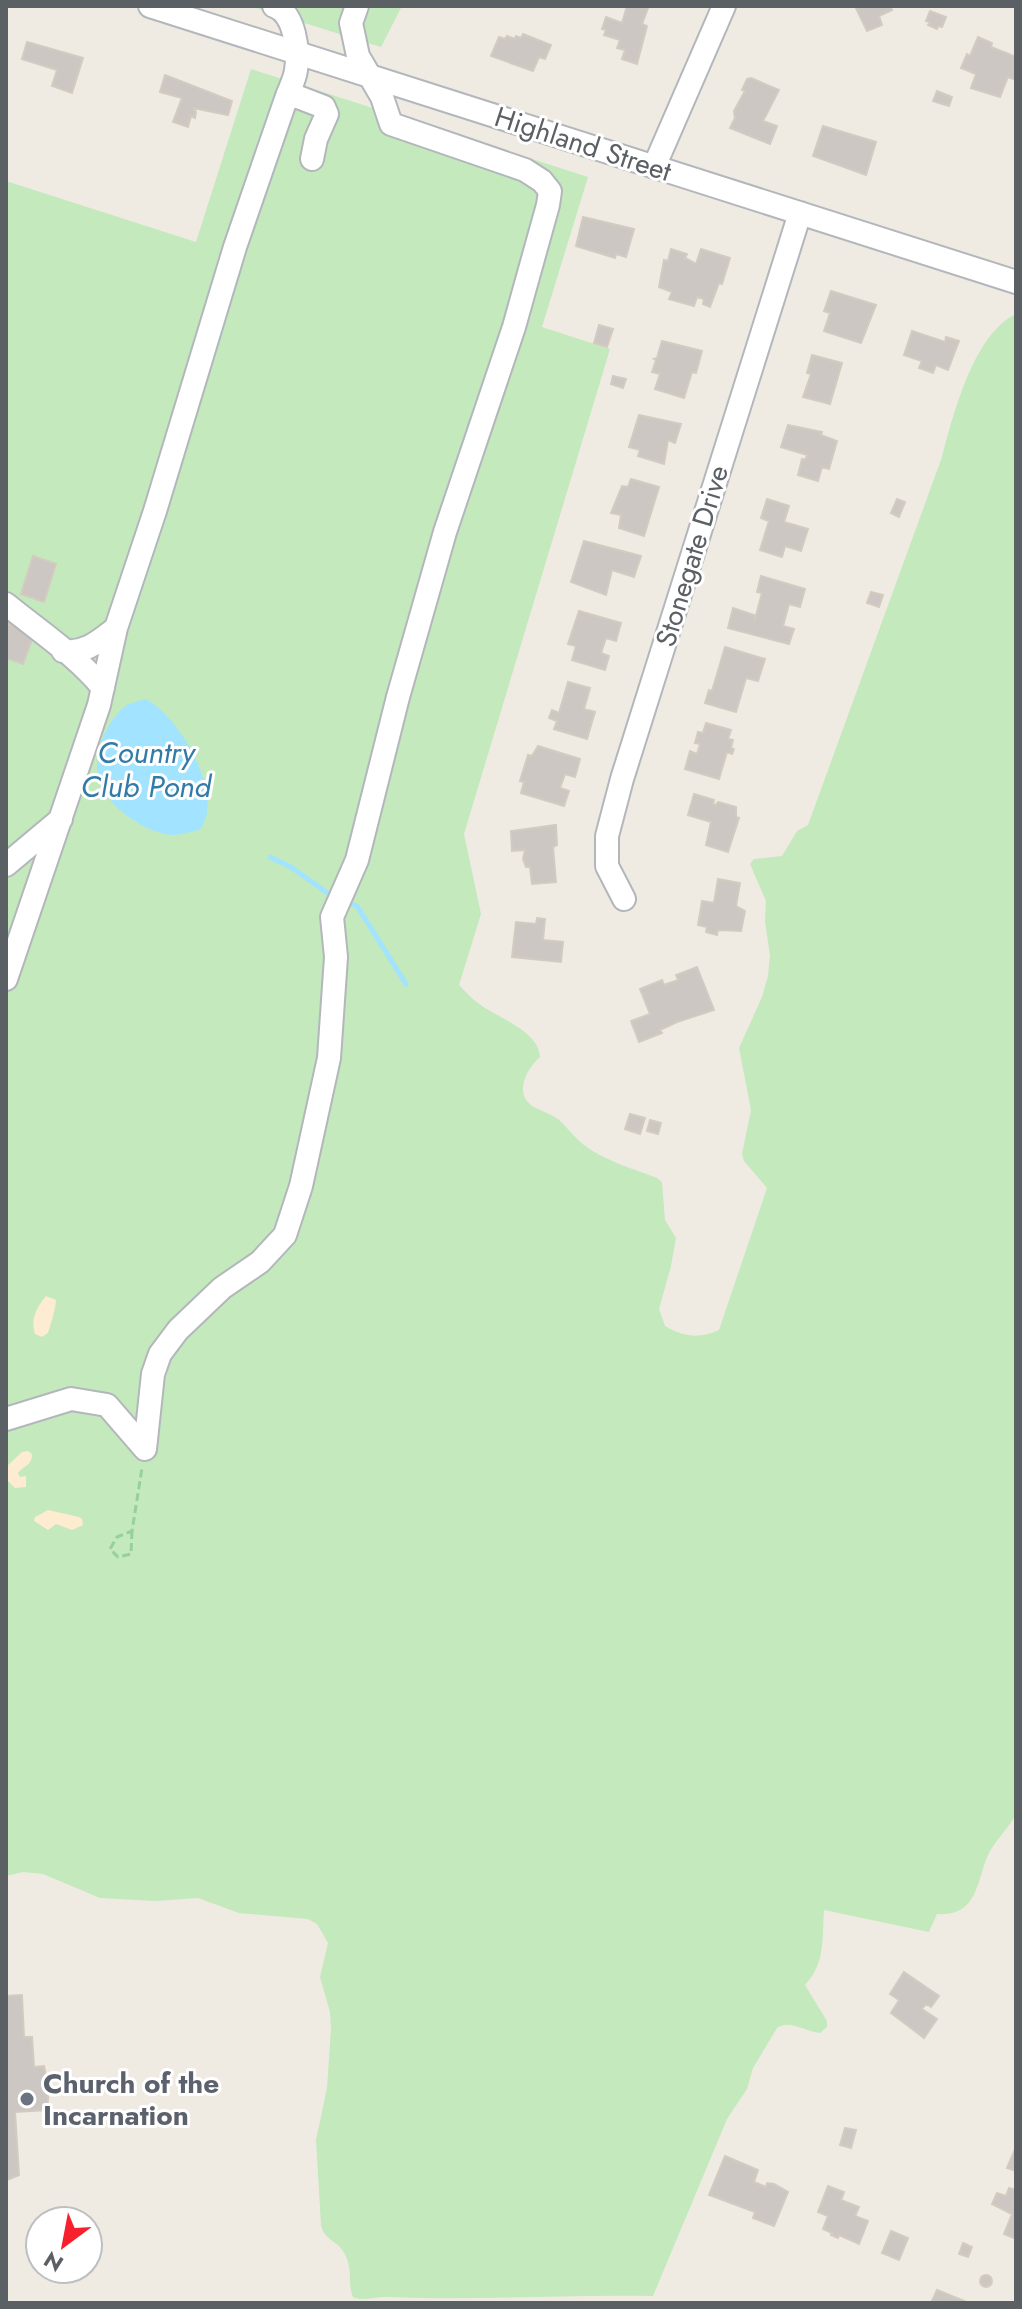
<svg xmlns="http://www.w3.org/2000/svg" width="1022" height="2309" font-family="Jost,sans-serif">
	<rect width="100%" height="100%" fill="#efebe3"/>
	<path fill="#c3e9bd" d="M250,6H402L381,47Z
		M251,69L588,177L542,327L610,349L464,834L481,914L459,985C465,991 471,998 478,1003C495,1017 539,1030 540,1057C526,1069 512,1096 536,1108C544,1112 551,1114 558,1119C567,1127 574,1137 584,1145C607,1162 632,1168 657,1178L662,1182L665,1220L676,1238L671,1266L659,1309L665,1326C684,1337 699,1339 719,1330L767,1188L744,1161L742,1154L751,1110L739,1048L762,997L768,976L770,956L765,921L766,901L750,864L754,859L782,856L797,831L808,825L942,457C953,415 974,333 1016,314V1814C1009,1827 998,1838 990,1851C976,1878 980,1917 937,1914L929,1932L824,1910C822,1937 826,1963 805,1985L827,2021V2027L820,2033C805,2032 790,2019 777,2028L753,2068L747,2089L727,2119L653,2296C564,2294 477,2301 389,2297C377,2296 363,2302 353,2297C347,2284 354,2267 343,2251C336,2240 324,2240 321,2225L316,2140L327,2088L331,2029L330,2012L320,1977L328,1943L317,1924L308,1919L239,1913L198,1898L156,1901L100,1898L43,1874L23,1872L6,1876V181L196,242Z"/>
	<path fill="#fdeccf" d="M46,1296L56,1300C56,1306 51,1325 48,1333L42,1337L35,1334C30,1319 37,1307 46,1296Z
		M28,1451L32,1454C32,1466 24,1465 18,1473L20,1477L26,1476V1487L15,1488L6,1479V1467L22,1452Z
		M48,1510L79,1517L82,1519L83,1525L72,1530L56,1524L48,1530L34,1521L35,1517Z"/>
	<path fill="#a2e3ff" d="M146,699C178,718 211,773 207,811C207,817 203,824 201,829C190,832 176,837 165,834C140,829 107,805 99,781C92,757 105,724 123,708C128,703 139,701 146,699Z"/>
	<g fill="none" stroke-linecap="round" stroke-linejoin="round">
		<path stroke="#a2e3ff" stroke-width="5" d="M270,857L291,867L333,897
			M346,902L357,906L406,984"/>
	</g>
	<path fill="#ccc7c2" stroke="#d4cbc0" stroke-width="2" d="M627,6L648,8L642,24L647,26L637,64L622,59L625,50L617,48L620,40L604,35L606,30L602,29L606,17L622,23Z
		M855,6H890L892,10L879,16L882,25L867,31Z
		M930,11L946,17L942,27L938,26L937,29L928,25L930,22L926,21Z
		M523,34L551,45L545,59L539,57L533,71L491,56L499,37L505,39L507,36L515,39L516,36L521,38Z
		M978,37L992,43L991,47L1016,57V80L1008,77L1000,97L971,88L976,74L961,68L967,54L970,56Z
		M27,42L83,58L72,93L52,86L57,70L22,59Z
		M165,75L232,101L228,115L193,108L196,112L195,118L191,116L188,127L173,122L182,98L160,92Z
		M751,78L779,90L763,121L777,126L770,144L730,128L735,118L734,111L745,91L742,90L747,79Z
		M937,91L952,97L949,106L933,101Z
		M823,126L876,142L866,175L813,156Z
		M583,217L634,229L626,257L616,254L615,258L576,246Z
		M671,249L687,254L685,258L696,264L701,249L730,258L722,284L719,283L710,307L703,304L704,299L697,297L694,306L669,299L672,292L659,287L664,260L668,261Z
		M831,291L876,305L861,343L824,331L830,313L824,311Z
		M599,325L613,329L607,347L594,343Z
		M912,331L945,342L946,337L959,341L948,370L936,365L933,373L919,368L922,361L904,355Z
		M662,341L702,351L696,373L692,372L684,398L655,389L660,374L652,372L656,360L654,359L657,358Z
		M812,355L842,363L830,404L803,397L811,374L807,373Z
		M613,376L626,379L623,388L611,384Z
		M639,415L681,424L675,443L668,440L664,464L638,456L640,450L629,447Z
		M788,425L822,432L821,435L837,441L829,469L822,467L818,481L798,475L802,459L805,460L807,455L781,447Z
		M631,479L659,487L644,536L619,528L621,515L611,513L622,486L628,487Z
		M767,499L789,506L784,522L808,529L801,551L785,546L782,557L760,550L769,521L761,518Z
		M897,499L905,502L899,517L891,513Z
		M584,541L641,556L634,577L612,570L606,595L571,582Z
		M33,556L56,564L44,602L21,594Z
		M761,576L805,589L800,607L789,604L783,626L794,629L789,644L728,628L733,608L754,615L755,619L762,593L757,592Z
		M871,592L883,595L879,607L867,603Z
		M579,611L621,623L616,641L606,638L601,653L609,656L605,670L572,660L576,646L568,644Z
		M6,623L34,634L23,664L6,658Z
		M725,647L765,659L758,681L746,678L736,712L705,703L709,690L712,691Z
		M568,682L590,688L584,709L595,712L587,739L554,729L557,721L549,718L552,710L559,713Z
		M706,723L731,730L728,739L733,740L731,748L734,749L732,754L727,752L719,779L685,769L690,751L697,754L700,744L695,743L698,732L703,733Z
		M538,746L580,759L575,777L565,774L560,788L569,791L564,806L521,793L524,782L520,781L528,755L532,756Z
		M694,794L714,800L713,804L716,805L718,802L736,807V817L739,818L728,852L706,845L711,822L688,815Z
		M556,825L557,845L553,847L556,882L532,884L530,867H526L523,859L525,850L512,851L511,831Z
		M718,879L740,883L736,906L745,911L741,931L718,930L717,935L706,932L707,927L698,925L702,901L714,903Z
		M537,918L545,919L543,940L563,942L561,962L512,957L516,922L536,924Z
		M697,967L714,1010L677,1022L660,1030L662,1033L639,1042L631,1021L650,1014L640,989L662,980L664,985L678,980L676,975Z
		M630,1114L645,1118L640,1134L625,1129Z
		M650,1120L661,1123L658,1134L647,1131Z
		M904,1972L939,1996L931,2007L926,2004L922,2009L937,2019L924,2038L891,2013L899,2000L890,1994Z
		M22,1995L24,2037H32L34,2067L44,2066L49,2088L47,2110L15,2112L19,2175L7,2180L6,2192V1996Z
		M845,2128L856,2130L851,2148L840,2145Z
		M1016,2147V2171L1007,2168Z
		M725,2156L758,2170L754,2182L766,2187L767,2183L774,2184L788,2192L774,2226L753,2218L755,2212L709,2195Z
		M828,2186L844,2192L841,2200L859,2207L855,2216L868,2221L859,2244L839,2235L838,2238L831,2235L832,2233L823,2229L828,2216L818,2212Z
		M1009,2188L1016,2190V2239L1004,2234L1012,2214L992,2204L997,2193L1006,2196Z
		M891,2231L908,2238L899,2260L882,2253Z
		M963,2243L972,2247L968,2257L959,2254Z
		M980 2281a6 6 0 1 1 12 0a6 6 0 1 1-12 0Z
		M937,2290L969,2303H931Z"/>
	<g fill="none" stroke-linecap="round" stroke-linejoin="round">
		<defs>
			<path id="minor" d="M150,6L1016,282
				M274,6C295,13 299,51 296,70C295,79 290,88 287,96
				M654,167L724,6
				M6,604C39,631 76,655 103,688
				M63,651C85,654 99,641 116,628
				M6,865L61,819
				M624,899L607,866V836L622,779L800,213
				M6,979L99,705L116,628L155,511L235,247L287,96L298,97L324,107L327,114L316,139L312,159
				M6,1419L71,1399L107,1405L145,1449L153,1374L160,1354L178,1330L222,1288L260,1262L285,1235L301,1186L329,1058L336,957L332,917L357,860L398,697L445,532L514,327L548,205L550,191L542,181L525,170L391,124L382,97L358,56L351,23L357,6"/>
		</defs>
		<use href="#minor" stroke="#b3b7bb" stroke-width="26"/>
		<path stroke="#98cfa0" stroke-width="3" stroke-dasharray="8 4" stroke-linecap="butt" d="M132,1531L131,1554L118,1557L110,1549L117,1537L132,1531L142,1468"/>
		<use href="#minor" stroke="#fff" stroke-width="22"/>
	</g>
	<circle fill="#6b7280" stroke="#fff" stroke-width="3" cx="27" cy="2099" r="8"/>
	<g text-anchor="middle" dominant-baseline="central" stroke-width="6" stroke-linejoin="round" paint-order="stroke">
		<g font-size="28" fill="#5b6065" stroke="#fff">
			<text transform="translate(583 144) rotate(18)">Highland Street</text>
			<text transform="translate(692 556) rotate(-73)">Stonegate Drive</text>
		</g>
		<g font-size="28" font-weight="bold" fill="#5b616d" stroke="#fff" text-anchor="start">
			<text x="43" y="2083">Church of the<tspan x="43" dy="32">Incarnation</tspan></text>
		</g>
		<g font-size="30" font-style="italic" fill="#337ba7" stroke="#fff">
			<text x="146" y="752">Country<tspan x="146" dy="34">Club Pond</tspan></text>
		</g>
	</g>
	<rect width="1022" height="2309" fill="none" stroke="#5b6065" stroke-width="16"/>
	<g transform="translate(64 2245) rotate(212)"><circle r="38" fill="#ffffff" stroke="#bdbfc1" stroke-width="2"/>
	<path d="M0-6L14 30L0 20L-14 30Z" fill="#f7212d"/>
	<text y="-12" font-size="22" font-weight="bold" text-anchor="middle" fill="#5b6065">N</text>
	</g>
</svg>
